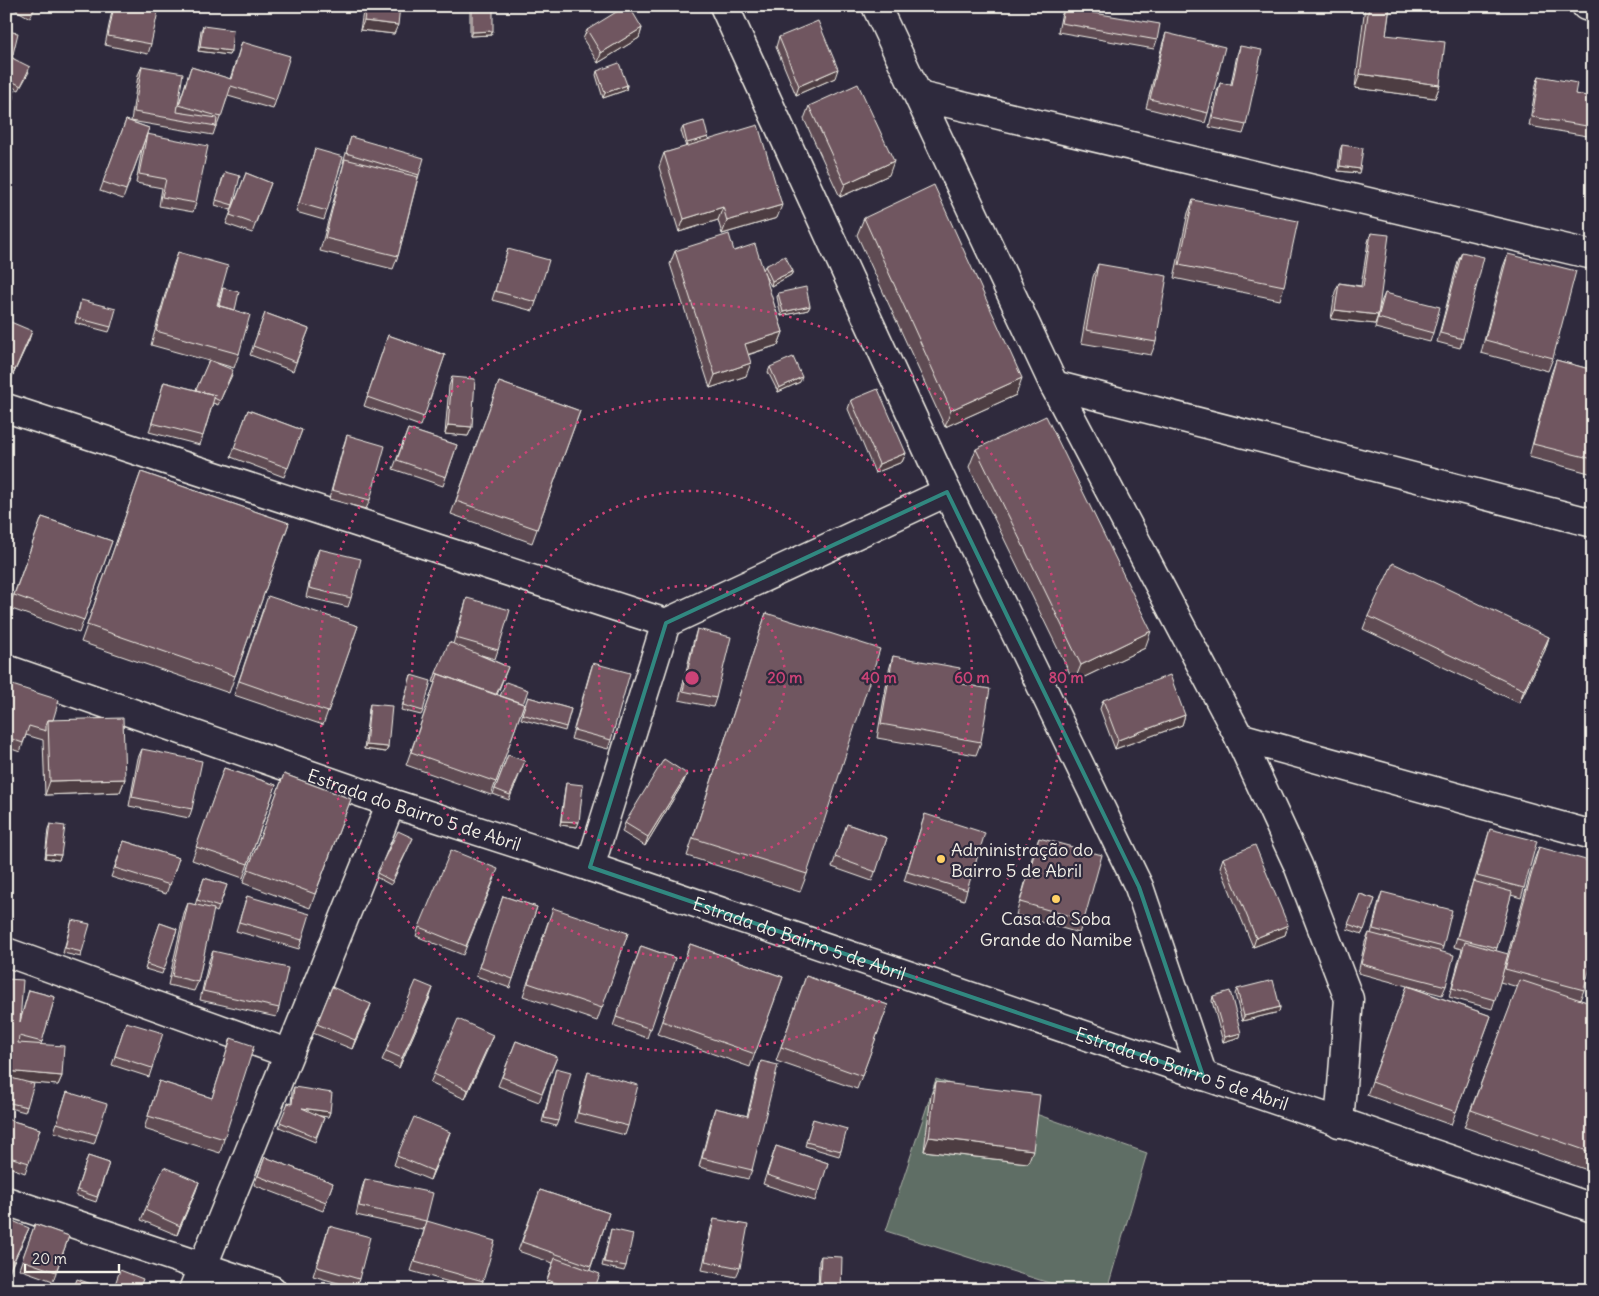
<svg xmlns="http://www.w3.org/2000/svg" width="1599" height="1296" font-family="Delius,sans-serif">
	<rect width="100%" height="100%" fill="#2f2a3d"/>
	<filter id="ink" filterUnits="userSpaceOnUse"><feTurbulence type="fractalNoise" baseFrequency=".02" numOctaves="2"/><feDisplacementMap in="SourceGraphic" scale="10" xChannelSelector="R" yChannelSelector="G"/><feConvolveMatrix kernelMatrix="1 2 1 2 8 2 1 2 1" color-interpolation-filters="sRGB"/></filter>
	<g filter="url(#ink)">
		<path fill="#5f6e65" stroke="#aab0a6" d="M936,1079L1147,1153L1107,1290H1071L886,1231Z"/>
		<g fill="none" stroke-linecap="round" stroke-linejoin="round">
			<defs>
				<g id="minor">
					<path d="M724,6L947,492L1139,887L1203,1076"/>
					<path d="M876,6L1054,385L1239,737L1298,865L1349,999L1339,1123"/>
					<path d="M1586,6L1593,8"/>
					<path d="M919,96L1593,255"/>
					<path d="M1054,385L1593,523"/>
					<path d="M6,408L666,623L947,492"/>
					<path id="s1" d="M6,669L391,803L590,867L1593,1208"/>
					<path d="M1239,737L1593,835"/>
					<path d="M590,867L666,623"/>
					<path d="M6,952L287,1053"/>
					<path d="M6,1201L272,1290"/>
					<path d="M193,1290L391,803"/>
				</g>
			</defs>
			<use href="#minor" stroke="#f4f1e8" stroke-width="31"/>
			<use href="#minor" stroke="#2f2a3d" stroke-width="28"/>
		</g>
		<path fill="#5f4b53" stroke="#f4f1e8" d="M9,6H36L30,18Z
			M113,6H114L151,44L148,54L105,45Z
			M364,6H400L394,34L360,30Z
			M470,6H493L491,35L470,36Z
			M1365,6H1390L1386,35L1440,85L1435,98L1355,88Z
			M1064,8L1157,40L1154,49L1058,32L1061,17Z
			M203,26L231,51L229,55L198,51L201,30Z
			M642,28L639,38L598,63L583,39L587,30Z
			M6,31L13,54L12,57L29,72L19,90L6,84Z
			M1166,33L1208,113L1205,123L1146,108L1163,42Z
			M779,37L835,78L796,95L776,47Z
			M242,42L276,100L273,109L228,96L217,126H216L213,135L131,121L138,75L142,66L177,109L191,67L230,79Z
			M1240,46L1246,125L1243,134L1209,127L1217,92L1220,83L1231,84L1237,55Z
			M597,71L627,85L626,90L603,98L596,75Z
			M1539,76L1575,94L1593,97V137L1529,126L1536,85Z
			M809,106L889,175L840,197L804,119Z
			M126,120L149,128L123,199L100,191Z
			M683,127L707,140L777,218L722,234L718,220L679,232L659,167L664,153L686,147L681,131Z
			M147,134L196,203L193,212L159,206L162,188L136,183L143,143Z
			M351,137L419,175L417,182L398,256L393,269L320,251L341,173L344,163H343Z
			M1342,145L1359,173L1338,171L1340,150Z
			M315,149L327,211L324,220L296,212Z
			M246,173L271,183L252,233L226,224Z
			M223,176L233,205L231,210L215,205Z
			M1193,200L1284,286L1280,300L1174,278L1188,213Z
			M864,218L1016,395L945,427L857,235Z
			M1371,233L1378,315L1375,324L1331,319L1335,292L1339,283L1361,286L1368,242Z
			M508,249L536,302L533,311L492,300Z
			M675,251H734L763,270L765,266L793,271L791,275L771,286L764,274L783,332L778,345L748,355L746,376L710,388L670,264Z
			M178,252L217,305H218L223,288L235,310L239,354L234,368L214,362L232,375L218,405L213,403L200,445L149,432L164,382L196,390L209,361L151,345L173,266Z
			M1462,252L1463,339L1460,348L1437,342L1458,261Z
			M1508,254L1553,358L1548,371L1481,353L1503,267Z
			M1098,264L1156,342L1151,355L1081,343L1093,277Z
			M778,293L810,306L808,310L781,316L777,297Z
			M1385,293L1433,333L1430,342L1375,328L1381,302Z
			M81,300L111,327L109,332L75,323Z
			M265,313L309,329L293,371L250,355Z
			M6,320L29,340L11,379L6,377Z
			M388,335L445,355L420,426L364,406Z
			M1556,360L1593,370V474L1529,457L1551,374Z
			M770,367L800,382L778,392L768,372Z
			M452,377L472,427L468,436L445,434L449,386Z
			M499,382L580,411L532,543L451,514Z
			M851,400L906,453L902,462L875,473L848,409Z
			M248,410L302,430L284,477L231,457Z
			M408,429L457,445L443,486L393,469Z
			M347,435L370,500L366,509L329,499L344,444Z
			M976,449L1145,648L1074,682L969,467Z
			M141,472L289,523L229,693L81,642Z
			M42,517L112,541L79,633L9,608Z
			M319,549L351,598L348,607L306,597L315,558Z
			M467,598L498,650L495,659L481,655L508,667L497,695L524,704L491,795L406,765L435,683L433,682L436,673L453,644Z
			M263,609L358,626L323,725L234,695Z
			M766,613L807,874L800,892L687,856Z
			M1368,616L1549,637L1545,650L1519,703L1363,629Z
			M697,629L716,698L713,707L679,700L694,639Z
			M893,656L957,683L981,742L976,755L877,738L889,670Z
			M593,663L611,740L608,749L571,739L590,672Z
			M411,675L423,711L421,715L401,710Z
			M6,683L125,779L120,792L45,795L43,740L26,735L20,752L6,747Z
			M528,697L571,709L565,731L521,719Z
			M1103,700L1185,715L1182,725L1115,749L1100,709Z
			M370,704L388,747L386,752L364,749L369,708Z
			M142,749L192,809L189,818L129,806L138,758Z
			M508,755L523,766L509,800L493,794Z
			M224,768L276,785L243,878L192,860Z
			M284,774L351,799L310,908L243,883Z
			M687,774L683,783L645,846L622,832L625,823Z
			M566,783L577,827L560,825L565,788Z
			M925,814L967,890L964,900L904,881Z
			M50,824L61,855L59,860L45,858L48,829Z
			M847,824L887,838L872,881L832,867Z
			M1490,829L1524,888L1521,898L1511,895L1496,951L1495,1000L1492,1009L1449,997L1462,949L1454,947L1470,890L1473,881L1474,882Z
			M413,838L391,885L376,877L377,873Z
			M1039,838L1084,920L1079,933L1016,915L1034,851Z
			M124,841L179,858L166,894L111,877Z
			M1539,847L1584,990L1580,1000L1593,1004V1172L1464,1127L1518,987L1500,982L1534,860Z
			M1223,858L1288,925L1285,935L1253,947L1220,867Z
			M204,878L227,885L217,912L213,910L198,982L194,991L168,985L184,913L188,903L195,905Z
			M495,878L463,955L416,936L419,927Z
			M1382,892L1443,947L1441,952L1446,986L1442,995L1408,986L1491,1016L1451,1125L1367,1095L1407,986L1358,973L1365,942L1369,933L1371,934L1379,901Z
			M1360,894L1375,899L1362,934L1347,929Z
			M247,896L302,940L299,949L236,931Z
			M503,896L537,907L510,988L476,976Z
			M72,920L82,952L81,957L63,953Z
			M548,922L628,933L597,1021L523,996Z
			M160,923L177,929L162,974L145,969Z
			M690,944L783,977L750,1067L657,1034Z
			M641,946L675,958L647,1038L613,1026Z
			M213,951L279,1008L276,1017L200,1000L209,960Z
			M806,976L888,1005L857,1089L776,1061Z
			M1237,989L1280,1007L1279,1012L1242,1021L1235,994Z
			M29,990L55,997L41,1044L62,1076L58,1085L27,1082V1107L25,1112L6,1107V1091L9,1081H6L20,1020Z
			M1213,996L1240,1037L1223,1042L1212,1001Z
			M430,997L399,1068L382,1060L386,1051Z
			M371,1004L352,1049L313,1033L317,1024Z
			M126,1022L152,1068L149,1077L112,1065Z
			M493,1035L465,1099L430,1083L434,1074Z
			M231,1038L224,1139L220,1153L144,1129L159,1081L212,1098Z
			M516,1041L557,1057L539,1102L498,1086Z
			M761,1061L752,1170L748,1179L699,1167L712,1117L715,1108L747,1116L758,1070Z
			M556,1068L558,1121L556,1126L542,1122Z
			M588,1072L628,1126L625,1135L575,1122L585,1081Z
			M936,1082L1028,1163L924,1151L931,1096Z
			M294,1087L330,1112L328,1117L318,1115L324,1118L315,1142L279,1127L288,1103L291,1104L292,1092Z
			M67,1092L97,1135L94,1144L54,1132Z
			M6,1119L40,1129L25,1173L6,1166Z
			M813,1119L841,1151L839,1156L805,1146Z
			M450,1132L430,1180L394,1165L397,1156Z
			M776,1146L828,1163L815,1201L763,1184Z
			M88,1156L109,1163L96,1202L75,1195Z
			M265,1157L333,1183L323,1211L254,1185Z
			M365,1179L426,1221L423,1230L356,1215L362,1188Z
			M199,1182L177,1235L141,1220L145,1210Z
			M540,1190L609,1213L590,1270L594,1290H547L544,1289L553,1263L518,1251Z
			M714,1219L740,1268L736,1277L702,1270L711,1228Z
			M427,1221L483,1281L480,1290H477L411,1271Z
			M35,1224L69,1236L53,1281L19,1269Z
			M329,1226L359,1279L356,1288L313,1276Z
			M611,1229L626,1266L624,1271L602,1266Z
			M821,1256L841,1290H818L819,1261Z"/>
		<path fill="#4e3d43" stroke="#f4f1e8" d="M364,21L398,25L394,34L360,30Z
			M642,28L639,38L598,63L601,53Z
			M493,31L491,35L470,36L472,32Z
			M200,47L231,51L229,55L198,51Z
			M838,69L835,78L796,95L799,86Z
			M1360,74L1440,85L1435,98L1355,88Z
			M627,85L626,90L603,98L605,93Z
			M708,137L707,142L686,148L687,143Z
			M894,161L889,175L840,197L845,184Z
			M1340,166L1360,169L1359,173L1338,171Z
			M782,205L777,218L722,234L727,221Z
			M723,207L718,220L679,232L684,219Z
			M793,271L791,275L771,286L772,281Z
			M810,306L808,310L781,316L783,312Z
			M1335,310L1378,315L1375,324L1331,319Z
			M32,331L29,340L11,379L15,370Z
			M783,332L778,345L740,357L745,344Z
			M751,363L746,376L710,388L715,375Z
			M802,377L800,382L778,392L779,388Z
			M1022,378L1016,395L945,427L951,410Z
			M448,425L472,427L468,436L445,434Z
			M906,453L902,462L875,473L879,464Z
			M1151,631L1145,648L1074,682L1081,665Z
			M1549,637L1545,650L1519,703L1524,690Z
			M1185,715L1182,725L1115,749L1118,740Z
			M366,745L388,747L386,752L364,749Z
			M687,774L683,783L645,846L648,837Z
			M125,779L120,792L45,795L50,781Z
			M561,821L579,822L577,827L560,825Z
			M46,854L61,855L59,860L45,858Z
			M1288,925L1285,935L1253,947L1256,938Z
			M433,988L430,997L399,1068L402,1058Z
			M371,1004L368,1013L352,1049L355,1040Z
			M1280,1007L1279,1012L1242,1021L1244,1016Z
			M1241,1033L1240,1037L1223,1042L1225,1037Z
			M493,1035L490,1044L465,1099L468,1090Z
			M6,1071L62,1076L58,1085L6,1081Z
			M302,1108L330,1112L328,1117L300,1113Z
			M450,1132L447,1141L430,1180L433,1171Z
			M929,1137L1033,1150L1028,1163L924,1151Z
			M199,1182L196,1191L177,1235L180,1226Z
			M29,1228L25,1237L6,1279L8,1273Z"/>
		<path fill="#6f5760" stroke="#f4f1e8" d="M114,6H155L159,7L151,44L108,36Z
			M366,6H400L398,25L364,21Z
			M472,6H493V31L472,32Z
			M626,6H629L642,28L601,53L587,30Z
			M1369,6H1390L1386,35L1445,42L1440,85L1360,74Z
			M1064,8L1160,24L1157,40L1061,23Z
			M818,21L838,69L799,86L779,37Z
			M203,26L233,30L231,51L200,47Z
			M6,31L18,33L13,54L6,53Z
			M1166,33L1225,47L1208,113L1150,99Z
			M242,42L290,56L276,100L231,86L221,117L179,105L191,67L231,79Z
			M1240,46L1262,50L1246,125L1213,118L1220,83L1232,85Z
			M6,55L30,67L21,86L6,78Z
			M619,63L627,85L605,93L597,71Z
			M142,66L183,73L177,112L217,118L216,126L134,112Z
			M1539,76L1577,83L1575,94L1593,97V127L1532,117Z
			M858,84L894,161L845,184L809,106Z
			M6,89L15,91L6,125Z
			M126,120L149,128L126,190L103,182Z
			M704,121L708,137L687,143L683,127Z
			M758,125L782,205L727,221L723,207L684,219L664,153Z
			M147,134L208,146L196,203L162,197L166,179L139,174Z
			M351,137L424,158L419,175L346,153Z
			M1342,145L1363,148L1360,169L1340,166Z
			M315,149L343,157L327,211L299,203Z
			M345,159L418,177L398,256L325,238Z
			M225,172L240,176L233,205L216,200Z
			M246,173L271,183L255,224L230,215Z
			M934,185L1022,378L951,410L864,218Z
			M1193,200L1298,221L1284,286L1179,265Z
			M1371,233L1389,235L1378,315L1335,310L1339,283L1363,287Z
			M729,234L734,251L755,244L783,332L745,344L751,363L715,375L675,251Z
			M508,249L549,260L536,302L495,291Z
			M178,252L228,266L217,305L250,315L239,354L156,331Z
			M1462,252L1484,257L1463,339L1440,333Z
			M1508,254L1576,271L1553,358L1485,340Z
			M785,256L793,271L772,281L765,266Z
			M1098,264L1167,276L1156,342L1086,330Z
			M806,287L810,306L783,312L778,293Z
			M223,288L239,292L235,310L219,306Z
			M1385,293L1440,307L1433,333L1378,318Z
			M81,300L116,309L111,327L77,318Z
			M265,313L309,329L296,362L253,346Z
			M6,320L32,331L15,370L6,366Z
			M388,335L445,355L424,417L367,397Z
			M793,357L802,377L779,388L770,367Z
			M209,360L233,370L220,401L214,398L215,395L196,390Z
			M1556,360L1593,370V459L1533,444Z
			M452,377L475,379L472,427L448,425Z
			M164,382L215,395L203,436L152,423Z
			M499,382L580,411L537,529L456,501Z
			M878,389L906,453L879,464L851,400Z
			M248,410L302,430L288,468L234,448Z
			M1046,416L1151,631L1081,665L976,449Z
			M408,429L457,445L446,477L397,460Z
			M347,435L385,446L370,500L332,490Z
			M141,472L289,523L235,676L87,625Z
			M42,517L112,541L84,620L14,595Z
			M319,549L361,559L351,598L309,588Z
			M1393,563L1549,637L1524,690L1368,616Z
			M268,596L358,626L328,712L239,681Z
			M467,598L510,610L498,650L456,638Z
			M766,613L880,649L807,874L693,838Z
			M697,629L731,637L716,698L683,691Z
			M449,642L508,667L496,695L436,673Z
			M893,656L960,668L957,683L990,689L981,742L881,724Z
			M593,663L630,673L611,740L574,730Z
			M438,674L524,704L496,782L411,752Z
			M411,675L431,681L423,711L403,705Z
			M1170,675L1185,715L1118,740L1103,700Z
			M506,682L528,690L523,704L500,696Z
			M6,683L59,700L53,720H48L46,725V731L29,726L23,743L6,737Z
			M528,697L571,709L566,727L522,714Z
			M370,704L392,706L388,747L366,745Z
			M123,718L125,779L50,781L48,720Z
			M142,749L202,761L192,809L132,797Z
			M508,755L525,761L510,795L495,789Z
			M664,759L687,774L648,837L625,823Z
			M224,768L276,785L248,864L196,847Z
			M284,774L351,799L315,894L248,869Z
			M566,783L583,785L579,822L561,821Z
			M6,808L11,809L7,828H6Z
			M925,814L985,833L967,890L907,872Z
			M50,824L65,826L61,855L46,854Z
			M847,824L887,838L876,872L835,857Z
			M1490,829L1537,841L1524,888L1477,876Z
			M398,831L413,838L392,881L377,873Z
			M1039,838L1102,855L1084,920L1020,902Z
			M124,841L179,858L170,885L115,868Z
			M1255,845L1288,925L1256,938L1223,858Z
			M1539,847L1593,862V956L1584,990L1505,969Z
			M451,850L498,869L466,946L419,927Z
			M204,878L227,885L219,907L197,900Z
			M1473,881L1512,892L1497,948L1457,938Z
			M1382,892L1452,910L1443,947L1373,929Z
			M1360,894L1375,899L1364,930L1348,924Z
			M247,896L310,914L302,940L239,922Z
			M503,896L537,907L513,979L479,967Z
			M188,903L214,909L198,982L172,976Z
			M553,908L628,933L602,1008L528,983Z
			M72,920L90,924L82,952L65,948Z
			M160,923L177,929L164,970L146,964Z
			M1369,933L1454,955L1446,986L1361,964Z
			M1465,942L1508,954L1495,1000L1452,988Z
			M690,944L783,977L755,1054L662,1021Z
			M641,946L675,958L651,1029L616,1017Z
			M213,951L288,968L279,1008L203,991Z
			M806,976L888,1005L862,1076L781,1047Z
			M6,979L23,980L20,1022L29,990L55,997L42,1042L19,1036L18,1043L64,1046L62,1076L6,1071Z
			M1273,980L1280,1007L1244,1016L1237,989Z
			M1520,980L1593,1004V1153L1471,1110Z
			M416,981L433,988L402,1058L386,1051Z
			M1407,986L1491,1016L1456,1112L1372,1082Z
			M332,987L371,1004L355,1040L317,1024Z
			M1230,991L1241,1033L1225,1037L1213,996Z
			M458,1019L493,1035L468,1090L434,1074Z
			M126,1022L163,1033L152,1068L115,1056Z
			M231,1038L254,1046L224,1139L148,1116L159,1081L212,1098Z
			M516,1041L557,1057L542,1093L502,1077Z
			M761,1061L778,1065L752,1170L702,1158L715,1108L748,1116Z
			M556,1068L571,1072L558,1121L544,1118Z
			M588,1072L638,1085L628,1126L578,1113Z
			M11,1078L34,1084L27,1107L6,1102V1092Z
			M936,1082L1040,1095L1033,1150L929,1137Z
			M294,1087L332,1093L330,1112L302,1108L324,1118L316,1137L280,1122L288,1103L292,1104Z
			M67,1092L107,1104L97,1135L57,1123Z
			M414,1117L450,1132L433,1171L397,1156Z
			M6,1119L40,1129L29,1163L6,1156Z
			M813,1119L847,1129L841,1151L806,1142Z
			M776,1146L828,1163L819,1192L767,1175Z
			M88,1156L109,1163L97,1197L77,1190Z
			M265,1157L333,1183L326,1202L258,1176Z
			M164,1167L199,1182L180,1226L145,1210Z
			M365,1179L433,1193L426,1221L359,1206Z
			M540,1190L609,1213L591,1266L522,1242Z
			M6,1218L29,1228L8,1273L6,1272Z
			M714,1219L748,1225L740,1268L705,1261Z
			M427,1221L495,1241L483,1281L415,1262Z
			M35,1224L69,1236L56,1272L22,1260Z
			M329,1226L370,1237L359,1279L317,1267Z
			M611,1229L633,1234L626,1266L604,1262Z
			M821,1256L842,1257L841,1290H819Z
			M555,1258L600,1274L594,1290H577L547,1280Z
			M120,1270L143,1279L139,1290H113Z
			M77,1279L97,1286L96,1290H73Z
			M515,1284L528,1290H513Z
			M208,1287L218,1290H208Z"/>
	</g>
	<path fill="none" stroke="#318880" stroke-width="4" stroke-linejoin="round" d="M947,492L1139,887L1203,1076L590,867L666,623Z"/>
	<g fill="none" stroke="#cc4377" stroke-width="2.5" stroke-dasharray="2.5 5">
		<circle cx="692" cy="678" r="93"/>
		<circle cx="692" cy="678" r="187"/>
		<circle cx="692" cy="678" r="280"/>
		<circle cx="692" cy="678" r="374"/>
	</g>
	<g fill="#ffd166" stroke="#2f2a3d" stroke-width="2">
		<circle cx="941" cy="859" r="5"/>
		<circle cx="1056" cy="899" r="5"/>
	</g>
	<g text-anchor="middle" dominant-baseline="central" stroke-width="4.5" stroke-linejoin="round" paint-order="stroke">
		<g font-size="18" fill="#f4f1e8" stroke="#2f2a3d">
			<text stroke="none"><textPath href="#s1" startOffset="432">Estrada do Bairro 5 de Abril</textPath></text>
			<text stroke="none"><textPath href="#s1" startOffset="838">Estrada do Bairro 5 de Abril</textPath></text>
			<text stroke="none"><textPath href="#s1" startOffset="1242">Estrada do Bairro 5 de Abril</textPath></text>
		</g>
		<g font-size="18" fill="#f4f1e8" stroke="#2f2a3d" text-anchor="start">
			<text x="951" y="849">Administração do<tspan x="951" dy="21">Bairro 5 de Abril</tspan></text>
			<text x="1056" y="918" text-anchor="middle">Casa do Soba<tspan x="1056" dy="21">Grande do Namibe</tspan></text>
		</g>
	</g>
	<circle cx="692" cy="678" r="8" fill="#cc4377" stroke="#2f2a3d" stroke-width="2.5"/>
	<g font-size="15" text-anchor="middle" font-weight="bold" fill="#cc4377" stroke="#2f2a3d" stroke-width="4.5" stroke-linejoin="round" paint-order="stroke">
		<text x="785" y="683">20 m</text>
		<text x="879" y="683">40 m</text>
		<text x="972" y="683">60 m</text>
		<text x="1066" y="683">80 m</text>
	</g>
	<rect width="1599" height="1296" fill="none" stroke="#2f2a3d" stroke-width="25"/>
	<rect x="12" y="12" width="1574" height="1271" fill="none" stroke="#f4f1e8" stroke-width="2" filter="url(#ink)"/>
	<path d="M25 1264v8h94v-8" fill="none" stroke="#f4f1e8" stroke-width="2.5"/>
	<text x="32" y="1264" font-size="15" fill="#f4f1e8" stroke="#2f2a3d" stroke-width="4" paint-order="stroke">20 m</text>
</svg>
